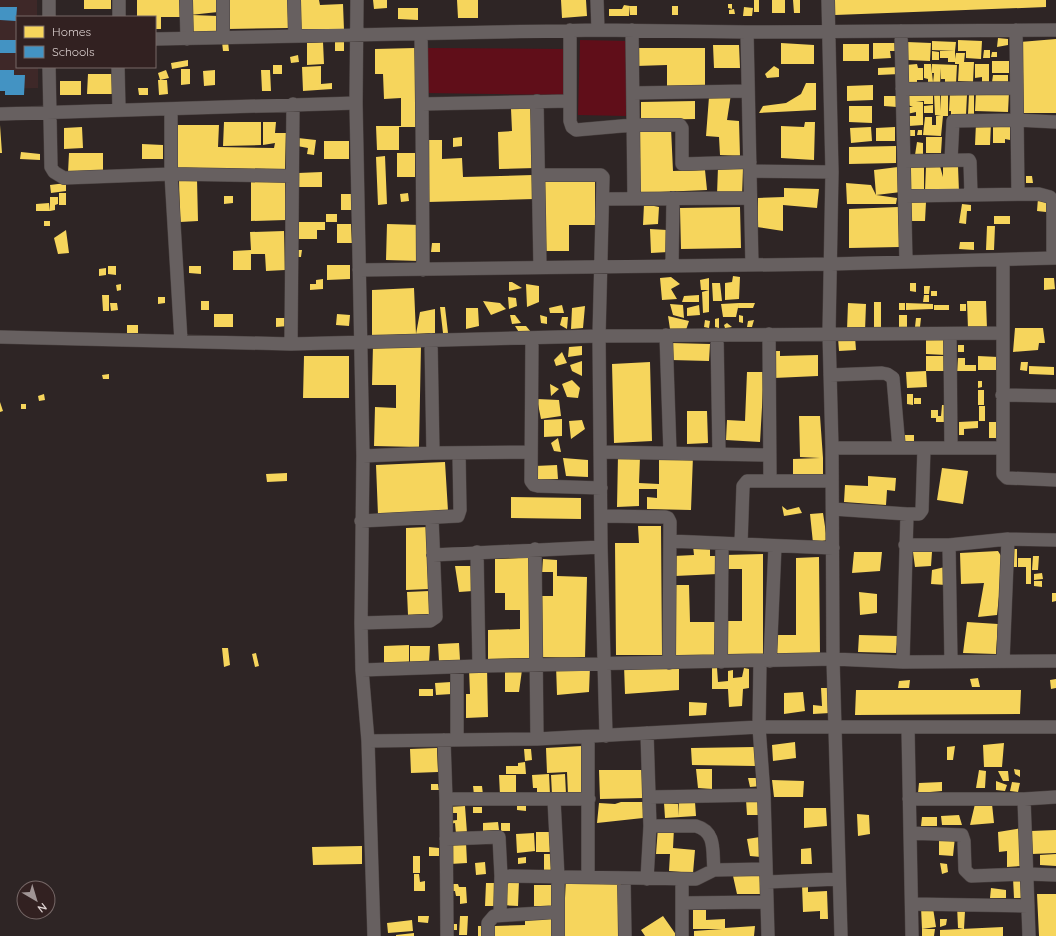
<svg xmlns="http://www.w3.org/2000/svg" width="1056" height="936" font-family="Quicksand,sans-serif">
	<rect width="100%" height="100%" fill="#2e2525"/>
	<path fill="#3e2828" d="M0,0H37V17H17V67H38V88L0,89Z"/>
	<path fill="#600e19" d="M580,40L628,41L626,116L578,115Z
		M426,48L564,49L563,95L425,93Z"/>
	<path fill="#f6d55c" d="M84,0H111V9H84Z
		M137,0H183V17H161V29H155V17H137Z
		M189,0H217L218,12L190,15Z
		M227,0H288V28L227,29Z
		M300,0H319L320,5L343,4L344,30L301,31Z
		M373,0H387V8L374,9Z
		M457,0H478V18H458Z
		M561,0H586L587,16L562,18Z
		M754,0H759V12H754Z
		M772,0H785V13H772Z
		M793,0H800V13H794Z
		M835,0H1046V7L835,15Z
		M728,4H732V9L728,8Z
		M624,5L630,6L629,16H609V9H622Z
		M630,6H637V15H630Z
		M672,6H678V15H672Z
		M744,7L753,8L752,16H743Z
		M398,8H418V20L398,19Z
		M734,9L735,14H729V10Z
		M192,15L218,16V33L192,32Z
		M998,38L1008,39V45L997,47Z
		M1056,39V113H1020V42Z
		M335,40L344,41V51H335Z
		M958,40L982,41L981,59L966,58V51H958Z
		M228,41L229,51H223L222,42Z
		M932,41L956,42L955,51L932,50Z
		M323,42L324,64L307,65V43Z
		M907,42L931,43L930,61L907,60Z
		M781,43L814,45V64H781Z
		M873,43H896V51H890L891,58L873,59Z
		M843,44H869V61H843Z
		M713,45H739L740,68H714Z
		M415,48L416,127H399V150H377L376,126H401V98L384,99L383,74H375V49Z
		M636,48H705V89L667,88V65L636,66Z
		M984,50H990V58H983Z
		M932,51L939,52V60H932Z
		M940,51H955V59L956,53H965L964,62H974L973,82L958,81L959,64H955V62H948V58H940Z
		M992,52H997V57H991Z
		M298,55L299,62L291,63L290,57Z
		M188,60V66L172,69L171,63Z
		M992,61H1009V73H992Z
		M917,64L918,68H923V80H917V85L906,86V65Z
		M924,64H931L933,82H928V79L924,78Z
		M932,64L957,65L956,84L945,85V79H941V68L940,84L933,83L934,73H932Z
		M975,64H989V83H982V77L975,78Z
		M273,65H282V74H273Z
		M321,66V84L332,83V89L303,91L302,67Z
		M774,66L779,69V77L767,78L765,74Z
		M899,67L900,74L878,75V68Z
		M181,69H190V84L181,85Z
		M166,70L169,78L160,80L158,73Z
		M215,70V85L204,86L203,71Z
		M261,70H270L271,91H262Z
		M88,74H112V94H87Z
		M993,75H1008V82H992Z
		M158,80H167L168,94L159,95Z
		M60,81H81V95H60Z
		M806,83H816V110L759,113L763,106L786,103L801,94Z
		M873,85V100L847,101V86Z
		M138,88H148V95H139Z
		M976,92H1009L1008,112L975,111Z
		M933,93V104H924V101H916L923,102V125L909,126L908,116H916V106V112L907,114V107H913L908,105V94Z
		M731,94L727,120L739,121L740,156L720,155L719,137L706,136L709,97Z
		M934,94H940L941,111V95H948V116H943L941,136L923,135L925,117H932V125H936V116H941L935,115Z
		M950,94L967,95L966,115H951V111H949Z
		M969,94H974V114H968Z
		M884,96H898L897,107L884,106Z
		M695,101V119L641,120V102Z
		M533,104L535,168L499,169L498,132L512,131L511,109Z
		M933,105V113H924V106Z
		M849,106H872V123L849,122Z
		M224,122H261V145L223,146Z
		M263,122H276L275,133H286L285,171L174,170V125H219L218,147L274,148L275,143L263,145Z
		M805,122H815L814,160L781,158V126L804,127Z
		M1010,122V140L1005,139V143H993V123Z
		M976,123H991L990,145H975Z
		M0,125L2,153H0Z
		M82,127L83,148L64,149V128Z
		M871,127L872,141L851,143L850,128Z
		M895,127V141H876V128Z
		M671,128L673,171L705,170L707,190L637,193V132Z
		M906,130H915V136H906Z
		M918,130H922V135H917Z
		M462,137V146L453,147V138Z
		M926,137H942L941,153H926Z
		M298,138L316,140L314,155L307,154L308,148L297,146Z
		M426,140H442V159L462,158L463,177L533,175L534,199L428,202Z
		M324,141H349V159H324Z
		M917,142L923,143V155H915Z
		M142,144L163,145V159H142Z
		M896,146V163L849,164V147Z
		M21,152L40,154V160L20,159Z
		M69,153H103V173H68Z
		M397,153H415V177H397Z
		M385,156L387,204L378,205L376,157Z
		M909,166H924V192L909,193Z
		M926,166H940L943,177V167L958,166L959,192L925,191Z
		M718,167L743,168L742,196L717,195Z
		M898,167L901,192L876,195L897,198L896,204H847L846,183L871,185L876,195L874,170Z
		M322,172V187H298V173Z
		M1026,176H1032L1033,183H1026Z
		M197,179L198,221L180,222L179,180Z
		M285,179L286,220L251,221V180Z
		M545,180H595V225H569V251H545Z
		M66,183V191L51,193L50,185Z
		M784,188L819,189L817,208L783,205V231L757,227L758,198L784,197Z
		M59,193H66V205H59Z
		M408,193L409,201L401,202L400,194Z
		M341,194H352V210H341Z
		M224,196H233V203L224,204Z
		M50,197H58V204L55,205V210L50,211Z
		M1038,198L1047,199L1046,212L1037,211Z
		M909,201L926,202L925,221H912V218H909Z
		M49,203L50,211H36V204Z
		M644,204L659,207L658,224L643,225Z
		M962,204L971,205V211H967L966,224L959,223Z
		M740,207L741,248L681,249L680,208Z
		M898,207L900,247L849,248V209Z
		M326,214H337V222H326Z
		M994,216H1010V224H994Z
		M44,221H50V226H44Z
		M297,222H325V230H317V239H297Z
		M337,224H351L352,243H337Z
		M387,224L421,225L420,261L386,260Z
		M987,226H995L994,250H986Z
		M650,229L667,230L668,252L651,253Z
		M66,230L69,253L58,254L54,238Z
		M284,231L285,270L266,271L265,254H251V270H233V251L251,250L250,232Z
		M960,242H974V250L959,249Z
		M432,243H440V252H431Z
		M294,250H302L301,257H295Z
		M327,265H350V279L327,280Z
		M108,266H116V275L108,274Z
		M189,266H201V274L189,273Z
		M106,268V275L99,276V269Z
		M733,276L740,277L739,299L725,300V283L732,282Z
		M671,277L680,284L671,289L677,299L662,300L660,278Z
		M709,278V290H701L700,280Z
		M1044,278H1054L1055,289L1044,290Z
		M323,279V289L310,290V284H316V280Z
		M509,282H512L522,288L509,291Z
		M712,283H720L722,301H713Z
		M910,283H916V292L910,291Z
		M121,284V290L117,291L116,285Z
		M526,284L539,286V302L527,307Z
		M924,286H930L929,294H924Z
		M414,288L416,334L372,336V290Z
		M709,290V312L703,313L702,292Z
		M931,291H937V296H931Z
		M102,295H109V311H103Z
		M699,295V302H682L684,296Z
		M924,295H929V302H923Z
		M158,297H165V303L158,304Z
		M508,297L516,298L517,306L509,309Z
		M201,301H209V310H201Z
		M483,301L500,303L506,309L491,315Z
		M967,301H986L987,329H968Z
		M874,302H881V328H874Z
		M110,303H117L118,310L111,311Z
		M739,303L736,317H723L721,304L739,303H755L753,308H738Z
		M848,303L866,304L865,331L847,330Z
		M899,303H905V310H899Z
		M906,303L933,304V309L906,310Z
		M670,304L683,305L684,318L673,315Z
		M960,304H966V311H960Z
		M562,305L564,313H550L549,308Z
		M699,305L700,315L687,316V308Z
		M934,305H949V310H934Z
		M585,306L583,328L571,329L572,308Z
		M440,307H445L448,333H443Z
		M466,308H478L479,326L466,329Z
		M435,309V333L416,334L420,312Z
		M214,314H233V327H214Z
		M337,314L350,315L349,326L336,325Z
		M510,315H515L521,323L512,324Z
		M540,315L547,317V324L541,323Z
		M739,315L743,316V323L739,322Z
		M899,315H907V328H899Z
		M668,316L689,321L686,330L670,329Z
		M562,317H568L567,329L560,325Z
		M276,318H287L288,326L276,327Z
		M719,318V328L715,327V319Z
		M916,318H921L920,327H915Z
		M705,320L710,321L709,328L704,327Z
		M754,320L752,327H747L748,321Z
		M727,323L732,327L725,328L724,325Z
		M127,325H138V333H127Z
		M515,326H526L531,332L520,334Z
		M1015,328H1043L1045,343H1039L1038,350L1013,352Z
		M855,337L856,350L839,351L838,338Z
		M926,339H946V355L926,354Z
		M671,343L710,344L709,361L671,360Z
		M373,345H421L419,447L374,446L375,407L396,408V385H372Z
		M958,345H964V352H958Z
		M582,346V355L568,357L569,347Z
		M773,351H780V356L818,355V376L774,378Z
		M562,352L567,363L556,366L554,360Z
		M304,356H349V398H303Z
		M926,356H946V371H926Z
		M978,356L998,357L997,370H978Z
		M958,358H965V365H976V371H957Z
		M582,361V376L572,371L570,365Z
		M650,362L652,441L614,443L612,364Z
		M1021,362H1028L1027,371L1020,370Z
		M1029,366L1054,367V375L1029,374Z
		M926,371L927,387L907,388L906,372Z
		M747,372H764L760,442L726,440L727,420L745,421Z
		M109,374V379H103L102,375Z
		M572,380L580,388L578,398L567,397L562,384Z
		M978,381H982V387L978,388Z
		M550,384L559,389L551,396Z
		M978,390H984V405H978Z
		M44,394L45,400L39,401L38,396Z
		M907,394H913V405L907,404Z
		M914,398H921V404H914Z
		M537,399L559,400L561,416L541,419Z
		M0,402L3,411L0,412Z
		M21,404H26V409H21Z
		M942,405H949L948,422H936V418H931V410H938V416H941Z
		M979,406H985V421H979Z
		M687,411H707L708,443L687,444Z
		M799,416H820L823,458V475L793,477V459L820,458L800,457Z
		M562,419V436L544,437V420Z
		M582,420L585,429L571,439L569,421Z
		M978,421V428L964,429V435H959V422Z
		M989,422H999V438H989Z
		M903,435H914V442H903Z
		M558,438L561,452L554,451L551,443Z
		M618,455L640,457L639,483L659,484V456H693L691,510L647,509V497L657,498V489H639V506L617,507Z
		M563,458L588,460V477L566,476Z
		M445,462L448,511L378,515L376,465Z
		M557,465L558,479L536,480L535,466Z
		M942,468L968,471L963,504L937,500Z
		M287,473V481L267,482L266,474Z
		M868,476L896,478L895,491L887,490L886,505L844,502L845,485L868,486Z
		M511,497L581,498V519L511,518Z
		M782,506L787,510L799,507L802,513L784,516Z
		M823,513L827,540L813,543L810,514Z
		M638,526H661L662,655H616L615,543H639Z
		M428,527L429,589L406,590V528Z
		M710,545V556H717L718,574L675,576L674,556L694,555L693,546Z
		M1011,549H1017V567H1010Z
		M998,551L1003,559L997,615L978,617L984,583L961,584L960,553Z
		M854,552H882L880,571L852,573Z
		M913,552H932L931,566L915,567Z
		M763,554V655H723V621H742V569H725V555Z
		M1033,556H1039L1038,570H1032Z
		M819,557L820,654L774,655L773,635H796V558Z
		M529,558L530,658L488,659V630L520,629V610H505V593H495V559Z
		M1018,558H1031V584H1026V567H1018Z
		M543,559L557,560V576L587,577L585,658L538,657L540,596H553V572H542Z
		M455,566H473V591L459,592Z
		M945,567L946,585L931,584L932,570Z
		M1042,573L1043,579L1034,580V574Z
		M1034,581H1042V587L1034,586Z
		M673,585H689L690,622H717V657L675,658Z
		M429,591L430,614L408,615L407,592Z
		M859,592L877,594V613L860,615Z
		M1052,593H1056V601L1052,602Z
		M967,622L998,624L996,654L963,653Z
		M859,635L898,636L896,653L858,652Z
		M459,643L460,660L439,661L438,644Z
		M409,645V663L384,664V646Z
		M410,646H430L429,663H410Z
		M222,648H228L230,665L224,667Z
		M256,653L259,666L255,667L252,654Z
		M556,665L590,666L589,692L557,695Z
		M624,665H679V690L625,694Z
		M487,667L488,717L466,718V694H470L469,668Z
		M712,668H717L718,682L728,681V671L733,670V678L742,677L744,668L749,669V688L743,689L742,706L729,707L728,689H712Z
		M505,670H522L519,692H505Z
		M978,678L980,687H972L970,679Z
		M1056,679V688L1051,689L1050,680Z
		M910,680L909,688H898L899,681Z
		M451,682L452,694L436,695L435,683Z
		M821,688H831L830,713L813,714V705L822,706Z
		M419,689H433V696H419Z
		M856,690H1021L1020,714L855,715Z
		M803,692L805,711L784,714V693Z
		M689,702L707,703L706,715L689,716Z
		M795,742L796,758L773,761L772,745Z
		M1004,743L1002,767H984L983,745Z
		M582,746L585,794L568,795L567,772L547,773L546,748Z
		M955,746L953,760H947V747Z
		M755,747V766L692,765L691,748Z
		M437,748L438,772L411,773L410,749Z
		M524,749H531L532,760L525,761Z
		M525,762L526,774H506V766H518V763Z
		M696,769H712V789L698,788Z
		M1014,769L1020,770V777L1015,774Z
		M599,770H642L644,798L600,799Z
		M979,770L986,771L985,788H976Z
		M998,771H1008L1009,781H1003Z
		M549,774L550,794H537V788H533L532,775Z
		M565,774L566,794L552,795L551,775Z
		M499,775H516V794L500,795Z
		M748,778H761L762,786L750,787Z
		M772,780L804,781L803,797H774Z
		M996,781L1007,785L1005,791L996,790Z
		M942,782V791L918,793L919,783Z
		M1012,782L1020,783L1018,792L1010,791Z
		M431,784H438L439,790H431Z
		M473,786H482L483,795H474Z
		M746,800H760V815H747Z
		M679,801L695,802L696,816L665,818L664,803L678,804V816Z
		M621,802H643V818L597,823L599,803L615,804Z
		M975,804H992L994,823L970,825Z
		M465,806L467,833L456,834L455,823L449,824V821L457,820V813H450L449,807Z
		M517,806H526V811L517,810Z
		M473,807H482V813H473Z
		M804,808H826L827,826L804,828Z
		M857,814L869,815L870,834L858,836Z
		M959,815L962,825H942L941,816Z
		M922,817H937V826H921Z
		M498,822L499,830L483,831V823Z
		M501,823H510V831H501Z
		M658,827L674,828L673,848L695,850L693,873L669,871L670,854H656Z
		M1022,828L1021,866L1007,867V851L999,852L998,832Z
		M1056,830V853L1032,854L1031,831Z
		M536,832H552V852H536Z
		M534,833L535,851L517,853L516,834Z
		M760,837L761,857L750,856L747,839Z
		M939,837H955L953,856L939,855Z
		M466,842L467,863L450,864L449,843Z
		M362,846V864L313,865L312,847Z
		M429,847L439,848V856H429Z
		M811,848L812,864H801V849Z
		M544,854H551L552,872H544Z
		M1056,854V866L1040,865V855Z
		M413,856H420V873H413Z
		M526,857V863L518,864V858Z
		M485,862L486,874L476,875L475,863Z
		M940,863L947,864L948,872L942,874Z
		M414,874H419L420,882L425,881V891H414Z
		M762,875V894H737L733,876Z
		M1024,876L1025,898H1014L1013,878Z
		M566,879L621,882L618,936H563Z
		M502,881H519L518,906L502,905Z
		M486,883H500V906H485Z
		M449,884H458L459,887H466L467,903L460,904V896H456L455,891H449Z
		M534,885H551V906H534Z
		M802,885H808V892L827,891L828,919H820V911L803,912Z
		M991,888L1006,890V898H990Z
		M1037,894H1056V936H1039Z
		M957,905L965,911L964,929L958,928Z
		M921,907L933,908L936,927L922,929Z
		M693,910H706V920L725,919V928L755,926L754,936H694V931L722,929H693Z
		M554,915V936H495V926L525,925V916Z
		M418,916H429L428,923L418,922Z
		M460,916H468L467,935H459Z
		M663,916L677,936H645L641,930Z
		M940,919H947L946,925L940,927Z
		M412,920L413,931L388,933L387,923Z
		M453,924H457V930H453Z
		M478,926H486L487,936H478Z
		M1003,927V936H940V930Z
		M922,929H935L934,936H922Z
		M414,933V936H396V935Z"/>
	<path fill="#4393c3" d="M0,7H17L16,21L0,20Z
		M0,40H17V53H0Z
		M0,70H14V75H25L24,95H5V91H0Z"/>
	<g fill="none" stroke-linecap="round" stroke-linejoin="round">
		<defs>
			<path id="minor" d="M49,0V17
				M186,0L187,39
				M294,0L295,36
				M357,0L356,103L363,456L361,623L362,670L368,741L374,936
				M597,0L598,30
				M828,0L832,172L829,333L832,448L833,659L841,936
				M119,17V0
				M570,30V121L572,127L576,130L633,125H680L682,128V164L750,162
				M632,30L634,198
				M1016,30L1018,194
				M901,31L906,262
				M747,32L752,265
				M421,34L422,104L570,101
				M223,38V0
				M155,39L598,30L747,32L1056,30
				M49,67L51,167L54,172L64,178L171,174L181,341
				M118,67L119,109
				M902,89L1015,88
				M633,93L748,91
				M537,101L540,268
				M422,104L423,270
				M171,110V174L292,176
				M0,114L356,103
				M951,160L953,121L1016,120L1056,122
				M904,161L969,160L970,162L971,195
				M751,171L832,172
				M539,175H601L603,177L599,336L601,547L606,736
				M905,196L1039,194L1050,197L1053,201V258
				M603,199L750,198
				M1003,260V474L1007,478L1056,480
				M672,266L673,198
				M359,270L831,264L1056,258
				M769,334L770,481
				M950,334L951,448
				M666,335L670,452
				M717,335L719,453
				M0,337L291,344L599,336L1003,333
				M532,338L531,481L534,485L538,486L601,488
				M431,340L433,453
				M291,344L293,104
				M830,375L882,373L887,374L893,378L899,448
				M1002,395L1056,396
				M832,448H1003
				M601,452L769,455
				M363,456L433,453L531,452
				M833,509L907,514L903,662
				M907,514H919L922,510L924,448
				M602,516L665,517L668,518L670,522L669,663
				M361,521L458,516L460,510L459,453
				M670,541L833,548
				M741,544L743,486L747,481H832
				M905,545H949L1008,539L1056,540
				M949,545L951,661
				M535,549L537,739
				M477,552L479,666
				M433,555L601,547
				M361,623L430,621L436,617L432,518
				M760,661L759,727L764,795L768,936
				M770,661L775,546
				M1003,661L1008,539
				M721,662L722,544
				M362,670L479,666L833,659L903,662L1056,661
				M908,728L912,936
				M457,739V667
				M444,740L446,799L447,936
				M368,741L537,739L759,727H1056
				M649,797L764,795
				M446,799H589
				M909,799H1024L1029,936
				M1024,799L1056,797
				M554,800L558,877V936
				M650,826H696C717,832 712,852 714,870
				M910,833L962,835L964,841L965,870L971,876L1027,874L1056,875
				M446,839L499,837L501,876L696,879L714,870L766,869
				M588,876V737
				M624,878L625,936
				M647,879L650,826L647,733
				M767,882L839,879
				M682,903V879
				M912,904L1028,906
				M500,915L501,876
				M488,936V923L494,916L557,912
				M682,936V903L767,902"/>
		</defs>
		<use href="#minor" stroke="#4a4241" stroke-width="14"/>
		<use href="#minor" stroke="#676060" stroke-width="13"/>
	</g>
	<rect x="16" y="16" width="140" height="52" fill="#322121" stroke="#766867"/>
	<rect x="24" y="26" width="20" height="12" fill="#f6d55c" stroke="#766867"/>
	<text x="52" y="36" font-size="12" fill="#ddd2d1">Homes</text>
	<rect x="24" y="46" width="20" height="12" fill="#4393c3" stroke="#766867"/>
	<text x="52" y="56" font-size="12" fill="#ddd2d1">Schools</text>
	<g transform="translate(36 900) rotate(142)"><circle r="19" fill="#322121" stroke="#766867"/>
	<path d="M0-3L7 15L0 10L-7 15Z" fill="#a09595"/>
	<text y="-6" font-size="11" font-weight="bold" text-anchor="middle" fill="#ddd2d1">N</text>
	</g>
</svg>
